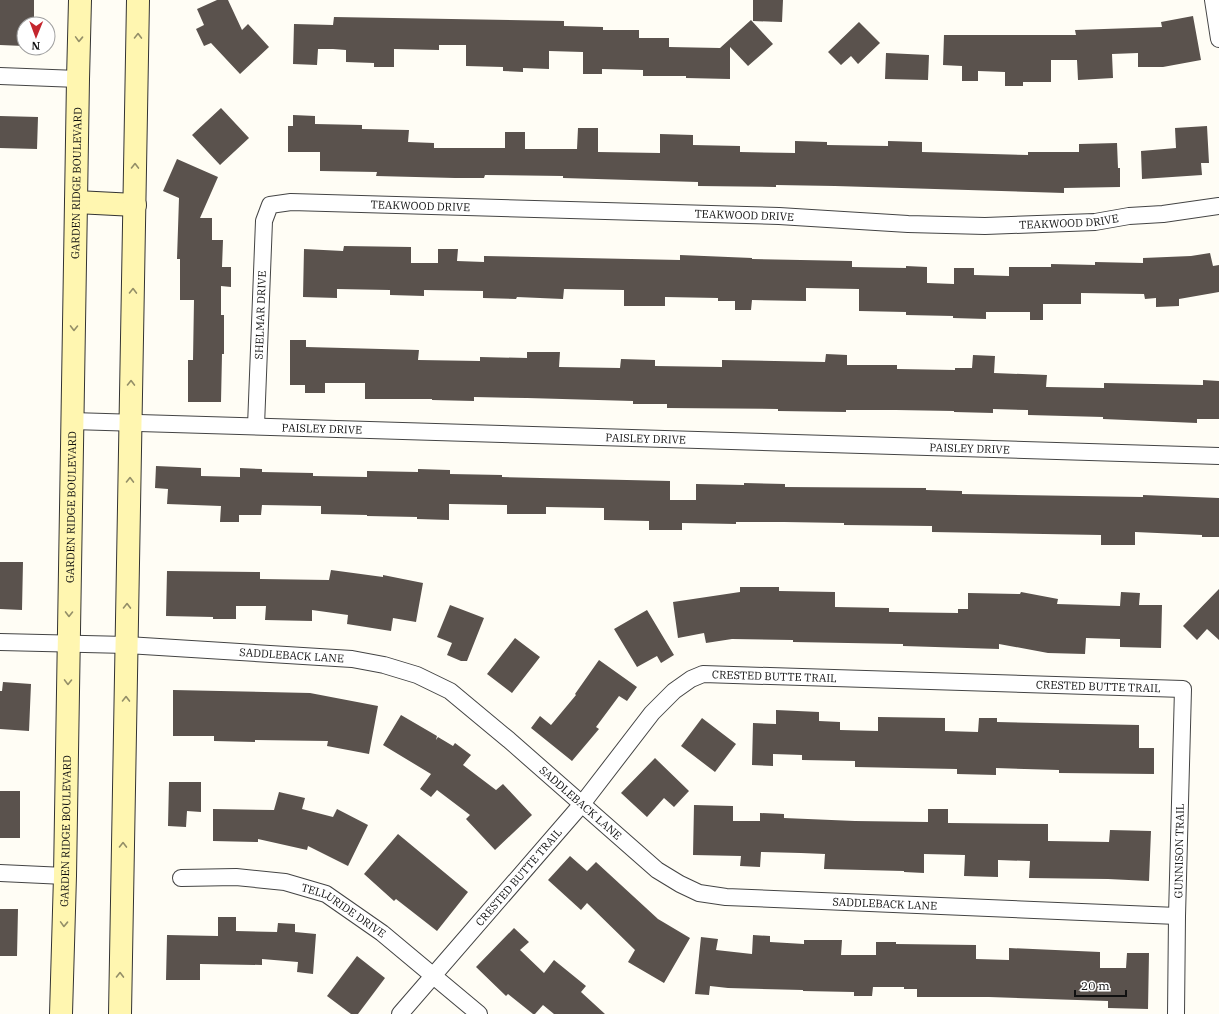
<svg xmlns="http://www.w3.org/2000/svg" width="1219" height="1014" font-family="'IBM Plex Serif',serif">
	<rect width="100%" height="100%" fill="#fffdf5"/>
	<path fill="#5a524d" d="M0,0H34V24H24V46L0,45Z
		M217,0H228L242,30L248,24L269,47L240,74L211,43L204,46L196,29L204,25L197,9Z
		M753,0H783L782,22L753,21Z
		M1193,16L1201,60L1163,67H1138V53L1112,54L1113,78L1078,80L1077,60H1051V82H1023V86H1005V72L978,71V81H962V66L943,65L944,35H1076L1075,30L1162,27L1161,22Z
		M334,17L564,21V26L603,27V30H639V38H669V47L720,48L751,20L773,44L748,66L730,47V79L686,78V76H643V70L602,69V74H583V52L549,51V69L523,68V72L503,71V67L466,66V45H439V50L394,49V67H374V63L346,62V50L333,49H318L317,65L293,64L294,24L333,25Z
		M859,22L880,43L858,64L851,56L841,65L828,52Z
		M886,53L929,55L928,80L885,79Z
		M221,108L249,138L220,165L192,135Z
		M293,115L315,116V124L362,125V129L409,130L408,142L434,143V148H505V132H525V149H577L578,128H598V152L660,153V134L693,135V145L740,146V152L795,153V141L827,142V145L888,146V141L922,142V152L1028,155V152H1079V144L1117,143L1118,168H1120V187L1064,188V193L835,186L776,185V187L698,186V182L563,178V176L485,175L484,178H455L376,176L377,172L320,171V152H288V126H293Z
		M0,116L38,117L37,149L0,148Z
		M1207,126L1209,163H1201L1202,175L1142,179L1141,151L1176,148L1175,128Z
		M177,159L218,177L200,218H212V240H223L222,267H231V287L221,286V315H224V354H222L221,402H188V360H193L194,300H180V259H177L179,198L163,191Z
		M344,246L411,247V263H438V249H458L457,261L484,262V256L680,260V255L752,258V259L852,261V267L906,268V266L927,267V283L954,284V268H974V275L1009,276V267H1051V264L1095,265V262L1143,263V258L1191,256L1210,253L1213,266L1219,265V292L1179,299V306L1156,307V298L1145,299L1144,294L1081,293V304H1043V320H1030V312H986V319L953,318V316L906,315V312L859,311V289L806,288V301L752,300L751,310H735V301H718V298L665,297V306H624V290L564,289L563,299L517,297L516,299L483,298V291L424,290V296L390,295V290L337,289V298L303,297L304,249L343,251Z
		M290,340H306V347L419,350L418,360L480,361V357L527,358V352H560L559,367L620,368L621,359L655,360V366L722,367V360L825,362L826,354L847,355V365H897V369L955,370V368H972L973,355L995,356L994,373L1047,375L1046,387L1104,388V383L1203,385V380L1219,381V419H1197V423L1103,419V417L1028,415V410L993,409V413L954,412V411L896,410H846V412L778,411V409L667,408V404H633V401L527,398L474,397V401L432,400V399H365V383H325V393H305V385H290Z
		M156,466L201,468V476L240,477V468L262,469V472L313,473V476L367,477V471L418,472V469L450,470V474L502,475V477L670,481V500H696V484L744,485V483L785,484V487L926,488V490L962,491V494L1143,497V495L1219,498V537H1202V535L1135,532V545H1101V535L932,532V526L844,525V523L784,522H736V524L682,523V530H649V521L604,520V508L546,507V514H507V505L449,504V520L417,519V517L367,516V515L321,514V506L262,505L261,515H239V522H220L221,506L167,504L168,489L155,488Z
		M0,562H23L22,610L0,609Z
		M331,570L383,577V575L423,583L416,622L393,618L391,631L347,624L348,615L312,610V621L265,620L266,606H236V619H213V617L166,616L167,571L260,572V579L329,580Z
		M740,587H779V591L835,592V607L889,608V612L958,613V609H968V593L1020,594L1021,592L1058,599L1057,604L1120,606L1121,592L1140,593L1139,605H1162L1161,648L1120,647V639L1086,638L1085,654L1048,653L999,644V649L903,646V644L793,642V640L732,639L706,643L704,633L678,638L673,602L740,592Z
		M1219,589V640L1207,629L1197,640L1183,626Z
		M450,605L484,618L467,661H461L447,655L452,643L437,637Z
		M647,610L674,655L661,663L657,656L637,667L614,629Z
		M515,638L540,657L512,693L487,674Z
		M599,660L637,687L627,701L619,696L596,727L599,729L572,761L531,728L540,716L551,725L576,695L575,694Z
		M3,682L31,684L29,731L0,729V691H2Z
		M173,690L310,693L378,706L369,754L327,746L328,741L255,740V742L214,741V736H173Z
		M776,710L819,712V721L840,722V730L878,731V717L945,718V731L978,732L979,718H997V722L1139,725V748H1154V774L1059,773V770L996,768V775L957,774V769L855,767V761L802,760V755L773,754V766L752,765L753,723L776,724Z
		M401,715L437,736L436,740L438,737L453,746L455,743L471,755L463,765L496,790L503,784L532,815L495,850L466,819L470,815L437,790L431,797L420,789L431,774L383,745Z
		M702,718L736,744L715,772L681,746Z
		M655,758L689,791L674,807L664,798L647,817L621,793Z
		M169,782H201V812L187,811L186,827L168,826Z
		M0,791H20V838H0Z
		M279,792L305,798L302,809L333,817L337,809L368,825L348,866L308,846L307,850L258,839V842L213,841V809L274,810Z
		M694,805L733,806V821H760V813L784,814V818L855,821L928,822V809H948V823L1048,824V841L1109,842L1110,830L1151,831L1149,881L1108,879L1029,878L1030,861L998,860V877L964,876L965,855L924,854V873L904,872V871L824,869L825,854L801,853L761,852L760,867L740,866L741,856L693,855Z
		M398,834L468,892L437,931L396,899L394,901L364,874Z
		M570,856L587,871L596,862L658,919L690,938L664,983L628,962L635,950L587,903L581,910L548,880Z
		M0,909H18L17,956H0Z
		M218,917H236V931L277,932L278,923L295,924V932L316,934L313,974L297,972L298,962L262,959V965L200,964V980H166L167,935L218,936Z
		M514,928L529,942L520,950L544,973L554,960L586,986L581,992L605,1014H554L543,1005L535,1014H533L508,994L506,996L476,967Z
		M753,935L770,936V942L804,944V940H842L841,955H876V942H896V944L976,945V959L1009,960V948L1100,952V968H1126L1127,953H1149L1148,1009L1108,1008V1001L989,997H917V989H904V987H873L872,996H854V992L803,991V990L728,988L710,986L709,995L695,994L701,937L718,939L716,950L752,954Z
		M357,956L385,978L358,1014H351L327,996Z"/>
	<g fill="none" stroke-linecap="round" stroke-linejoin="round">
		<defs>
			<g id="street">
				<path d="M1213,0L1219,39"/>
				<path d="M0,76L78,79"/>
				<path id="s1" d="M72,421L1219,456"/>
				<path id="s2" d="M256,426L264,221L270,205L291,202L779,216L908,224L985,226L1095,222L1129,216L1163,214L1219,206"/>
				<path id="s3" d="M0,642L127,645L352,659L384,665L417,675L450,691L509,740L657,870L680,884L699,893L726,897L1177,916"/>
				<path d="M0,873L65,876"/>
				<path id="s4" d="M181,878L236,877L285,882L326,894L382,933L479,1014"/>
				<path id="s5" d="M400,1014L582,804L652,713L674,691L691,679L703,674L1183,689L1177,916L1176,1014"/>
			</g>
			<g id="secondary">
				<path d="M76,202L135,205"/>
				<path id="s6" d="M61,1014L65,876L78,79L80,0"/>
				<path d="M120,1014L138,0"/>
			</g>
		</defs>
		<use href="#street" stroke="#444" stroke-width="18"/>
		<use href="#secondary" stroke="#333" stroke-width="24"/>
		<use href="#street" stroke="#fff" stroke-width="16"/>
		<use href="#secondary" stroke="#fff6b0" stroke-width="22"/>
	</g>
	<defs><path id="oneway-chevron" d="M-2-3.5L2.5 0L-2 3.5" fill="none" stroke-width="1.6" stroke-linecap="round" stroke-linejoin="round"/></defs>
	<g stroke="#948f68">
		<use href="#oneway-chevron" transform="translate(138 36) rotate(-89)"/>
		<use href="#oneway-chevron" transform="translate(79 39) rotate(92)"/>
		<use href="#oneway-chevron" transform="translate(135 166) rotate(-89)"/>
		<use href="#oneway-chevron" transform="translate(133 291) rotate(-89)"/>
		<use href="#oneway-chevron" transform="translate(74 328) rotate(91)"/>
		<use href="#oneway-chevron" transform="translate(131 383) rotate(-89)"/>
		<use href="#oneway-chevron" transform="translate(130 480) rotate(-89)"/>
		<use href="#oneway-chevron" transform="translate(127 606) rotate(-89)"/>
		<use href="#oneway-chevron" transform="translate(69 614) rotate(91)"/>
		<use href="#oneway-chevron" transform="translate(68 682) rotate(91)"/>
		<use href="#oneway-chevron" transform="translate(126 699) rotate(-89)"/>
		<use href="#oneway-chevron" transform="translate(123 845) rotate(-89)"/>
		<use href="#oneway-chevron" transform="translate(64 924) rotate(92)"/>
		<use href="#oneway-chevron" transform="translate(120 975) rotate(-89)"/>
	</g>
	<g text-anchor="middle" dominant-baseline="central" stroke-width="4" stroke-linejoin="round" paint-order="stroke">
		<g font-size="11" fill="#111" stroke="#fff">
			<text stroke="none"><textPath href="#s6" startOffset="831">GARDEN RIDGE BOULEVARD</textPath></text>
			<text stroke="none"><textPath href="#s2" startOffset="373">TEAKWOOD DRIVE</textPath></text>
			<text stroke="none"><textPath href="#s2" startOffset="697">TEAKWOOD DRIVE</textPath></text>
			<text stroke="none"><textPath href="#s2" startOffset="1022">TEAKWOOD DRIVE</textPath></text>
			<text stroke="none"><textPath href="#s2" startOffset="111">SHELMAR DRIVE</textPath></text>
			<text stroke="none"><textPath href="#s1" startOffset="250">PAISLEY DRIVE</textPath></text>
			<text stroke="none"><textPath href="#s1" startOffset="574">PAISLEY DRIVE</textPath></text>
			<text stroke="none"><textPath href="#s1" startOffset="898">PAISLEY DRIVE</textPath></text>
			<text stroke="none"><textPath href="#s6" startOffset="507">GARDEN RIDGE BOULEVARD</textPath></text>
			<text stroke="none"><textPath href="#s3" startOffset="292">SADDLEBACK LANE</textPath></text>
			<text stroke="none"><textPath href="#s5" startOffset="529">CRESTED BUTTE TRAIL</textPath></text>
			<text stroke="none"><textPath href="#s5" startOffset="853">CRESTED BUTTE TRAIL</textPath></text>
			<text stroke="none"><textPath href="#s3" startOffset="628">SADDLEBACK LANE</textPath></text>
			<text stroke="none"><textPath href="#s6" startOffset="183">GARDEN RIDGE BOULEVARD</textPath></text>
			<text transform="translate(1179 851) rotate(-89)">GUNNISON TRAIL</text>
			<text stroke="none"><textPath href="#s5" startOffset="181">CRESTED BUTTE TRAIL</textPath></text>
			<text stroke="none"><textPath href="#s3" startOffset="964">SADDLEBACK LANE</textPath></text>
			<text stroke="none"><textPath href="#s4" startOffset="170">TELLURIDE DRIVE</textPath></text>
		</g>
	</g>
	<g transform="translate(36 36) rotate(181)"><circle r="19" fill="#ffffff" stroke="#a0a0a0"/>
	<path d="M0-3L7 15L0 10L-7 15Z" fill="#c4262e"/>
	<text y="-6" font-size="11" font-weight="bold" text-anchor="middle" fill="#111111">N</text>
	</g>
	<path d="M1075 990v6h51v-6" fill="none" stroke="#111111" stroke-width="2"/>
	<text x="1081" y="990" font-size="12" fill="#111111" stroke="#ffffff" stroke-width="3" paint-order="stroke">20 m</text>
</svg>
